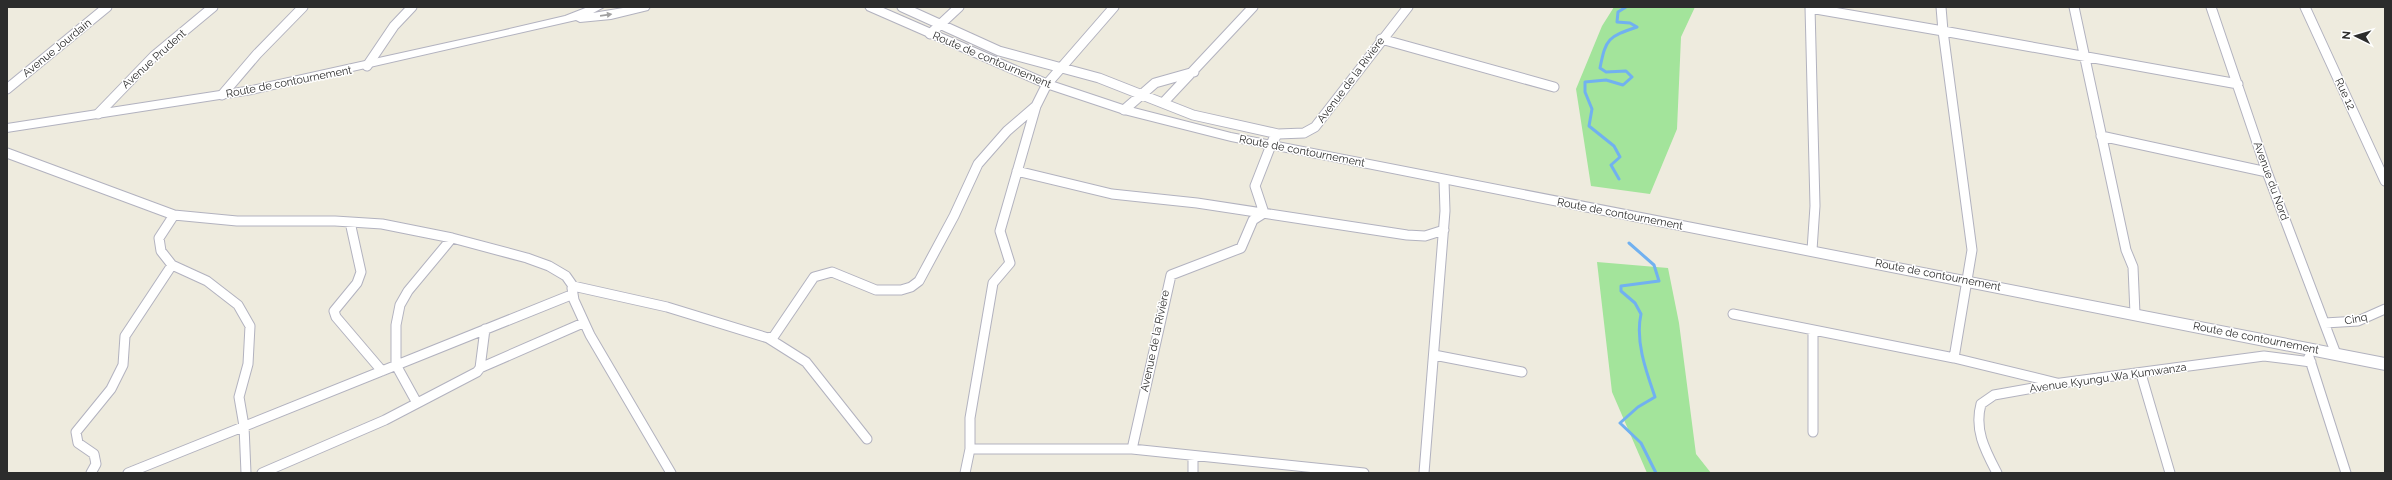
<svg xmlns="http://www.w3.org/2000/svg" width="2392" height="480" font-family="Raleway,sans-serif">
	<rect width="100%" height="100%" fill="#eeebde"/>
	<path fill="#a3e49b" d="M1614,7H1695L1681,37L1677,129L1650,194L1591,186L1576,89L1602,26Z
		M1597,262L1668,268L1679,323L1696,454L1711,473H1647L1612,392Z"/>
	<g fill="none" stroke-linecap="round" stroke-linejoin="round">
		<path stroke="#71b1f0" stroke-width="3" d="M1619,179L1611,165L1620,157L1614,146L1589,126L1592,109L1585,92V82L1606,80L1623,85L1632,77L1626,71L1606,72L1600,68C1606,38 1608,37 1637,27L1630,23L1617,22L1618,12L1626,7
			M1629,243L1654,265L1659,281L1621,286V291L1635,303L1641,314C1635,341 1646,371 1655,397L1638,407L1620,423L1641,443L1656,473"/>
		<defs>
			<path id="street" d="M902,7L999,51L1099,78L1193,115L1278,134
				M1810,7L1815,206L1812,250
				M1941,7L1943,31L2238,84
				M2074,7L2126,250L2133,267L2135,314
				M2211,7L2267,172L2336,354
				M2305,7L2385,181
				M1810,8L1943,31L1972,250L1954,358
				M930,34L959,7
				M1381,39L1554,87
				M367,66L394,26L412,7
				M7,89L107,7
				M222,95L257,54L303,7
				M1163,103L1253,7
				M1124,110L1155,83L1194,72
				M98,114L154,56L213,7
				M2101,136L2267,172
				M7,153L174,215L237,221H335L382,224L452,238L527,258L549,266L566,276L573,286L667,307L768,338L774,336L814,277L832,272L876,290H901L911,287L919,281L954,216L978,164L1007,131L1036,106L1047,84L1114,7
				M1017,171L1112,194L1197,203L1407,235L1425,236L1444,230
				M174,215L159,238L161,251L172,265L207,281L238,305L250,326L248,364L239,397L244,426L246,473
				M350,222L361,272L357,283L334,311L336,317L382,371
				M572,288L574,300L590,335L671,473
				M1733,314L1954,358L2057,383
				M2325,323L2358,321L2385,309
				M1813,332V432
				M768,338L806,362L867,439
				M1434,355L1522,372
				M2309,357L2346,473
				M480,368L583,323
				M2141,374L2170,473
				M417,403L396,365V325L400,305L408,291L452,238
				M970,449H1132L1171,275L1241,248L1253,220L1264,213L1255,186L1273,140L1278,134L1304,133L1315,127L1408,7
				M1132,449L1364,473
				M1193,456V473
				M91,473L96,464L94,454L78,443L76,432L111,389L123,365L125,336L172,265
				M128,473L571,295
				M262,473L385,420L477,372L480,368L485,329
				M965,473L970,449V418L993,283L1010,263L1000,231L1036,106
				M1424,473L1445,211L1444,181
				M1997,473C1985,450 1974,430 1981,404L1994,395L2061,383L2264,356L2311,362"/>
			<path id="secondary" d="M588,7H604L593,13L629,7H650L648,10L611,19L580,22L576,20L252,94L7,132V124L252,86L501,31L565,16Z
				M865,7H881L1051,81L1126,106L1231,133L2385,358V370L1231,141L1124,114L1043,87L867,10Z"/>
		</defs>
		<use href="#street" stroke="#b2b2bf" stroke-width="11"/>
		<use href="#secondary" stroke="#b2b2bf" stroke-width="2"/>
		<use href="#street" stroke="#fff" stroke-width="9"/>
		<use href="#secondary" fill="#fff" fill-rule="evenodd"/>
	</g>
	<defs><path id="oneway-solid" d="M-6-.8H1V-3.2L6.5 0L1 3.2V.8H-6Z"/></defs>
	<use fill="#a0a0a0" href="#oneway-solid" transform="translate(606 15) rotate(-8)"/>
	<g text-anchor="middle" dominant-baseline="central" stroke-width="3" stroke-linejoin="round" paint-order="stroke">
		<g font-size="11" fill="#2c2c2c" stroke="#fff">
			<text transform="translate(57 48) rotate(-39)">Avenue Jourdain</text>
			<text transform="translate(154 59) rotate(-42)">Avenue Prudent</text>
			<text transform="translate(992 60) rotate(23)">Route de contournement</text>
			<text transform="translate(1351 80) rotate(-53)">Avenue de la Rivière</text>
			<text transform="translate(289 82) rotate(-11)">Route de contournement</text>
			<text transform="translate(2345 94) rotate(65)">Rue 12</text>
			<text transform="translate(1302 151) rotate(11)">Route de contournement</text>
			<text transform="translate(2271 181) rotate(70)">Avenue du Nord</text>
			<text transform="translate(1620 214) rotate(11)">Route de contournement</text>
			<text transform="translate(1938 275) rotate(11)">Route de contournement</text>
			<text transform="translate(2356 319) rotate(-11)">Cinq</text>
			<text transform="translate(2256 338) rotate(11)">Route de contournement</text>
			<text transform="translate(1155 341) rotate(-78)">Avenue de la Rivière</text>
			<text transform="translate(2108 378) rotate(-8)">Avenue Kyungu Wa Kumwanza</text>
		</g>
	</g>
	<rect width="2392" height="480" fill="none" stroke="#2c2c2c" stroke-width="16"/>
	<g transform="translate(2356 36) rotate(275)" stroke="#ffffff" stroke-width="3" paint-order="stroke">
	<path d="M0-3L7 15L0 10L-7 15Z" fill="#2c2c2c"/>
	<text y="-6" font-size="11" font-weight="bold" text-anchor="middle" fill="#2c2c2c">N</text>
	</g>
</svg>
